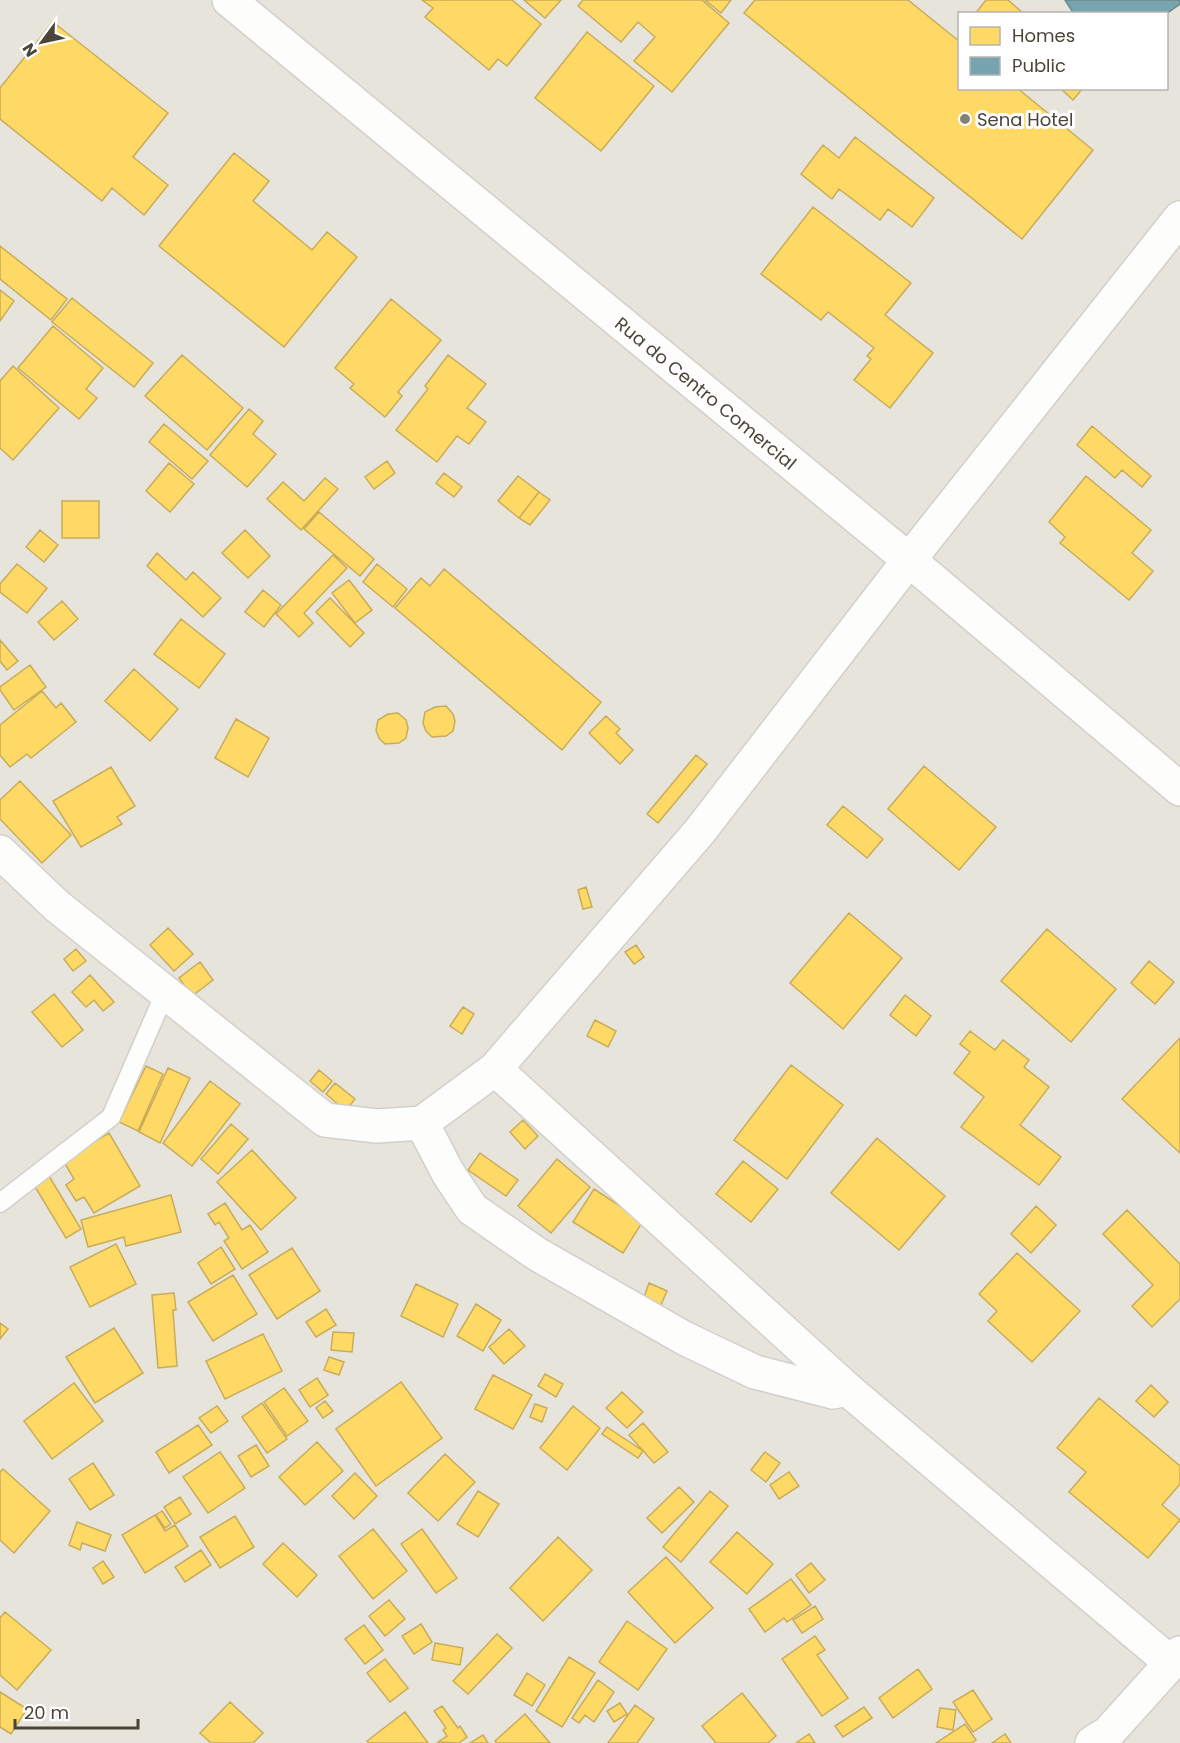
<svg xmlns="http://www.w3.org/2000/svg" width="1180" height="1743" font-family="Poppins,sans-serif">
	<rect width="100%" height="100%" fill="#f4f2ee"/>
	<path fill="#e7e4dc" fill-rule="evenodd" d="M0,0H1180V1743H0ZM960,14H1166V88H960Z"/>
	<path fill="#ffd966" stroke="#c9ac58" stroke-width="1.5" d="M422,0H512L541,24L507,66L498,59L489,70L425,17L433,8Z
		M524,0H561L545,18Z
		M583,0H702L729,23L672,92L634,61L655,37L638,22L621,42L578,6Z
		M705,0H731L721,13Z
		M755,0H908L960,42V88H1017L1093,150L1022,239L744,13Z
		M986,0H1008L1024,14H975Z
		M53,22L168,113L133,157L168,185L144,215L112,188L102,201L0,119V88Z
		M587,32L654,86L601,151L535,98Z
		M1060,88H1083L1073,100Z
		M855,137L934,198L912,227L888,209L880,220L839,189L832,199L801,174L823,145L839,158Z
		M234,153L269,181L253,201L312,250L327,232L357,257L284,347L159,246Z
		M813,207L911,283L885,315L933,353L890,408L854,380L871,359L867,356L874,348L828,312L821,320L761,274Z
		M0,246L67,299L51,320L0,279Z
		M0,290L14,301L0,321Z
		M72,298L153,363L134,387L52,322Z
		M391,299L441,340L398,392L402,396L385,417L350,388L354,384L335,368Z
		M53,326L103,368L86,389L97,398L79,419L18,368Z
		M182,355L243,408L207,450L145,396Z
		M448,355L486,384L467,408L486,422L469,444L457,436L437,462L396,430L428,389L425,386Z
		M13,366L59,408L13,460L0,448V381Z
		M249,409L263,421L253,434L276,454L247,487L210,455Z
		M164,424L208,461L192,479L149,442Z
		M1092,426L1151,476L1142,487L1122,470L1115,478L1077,445Z
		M387,461L395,473L374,489L365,477Z
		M169,463L194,484L170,512L146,491Z
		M444,473L462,487L454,497L436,483Z
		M518,476L539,492L519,518L498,501Z
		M1086,476L1151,530L1132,553L1153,571L1129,600L1060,543L1065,537L1049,522Z
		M325,478L338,489L301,530L267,499L283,482L304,501Z
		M539,492L550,500L530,525L519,518Z
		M62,501H99V538H62Z
		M319,512L374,559L360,576L304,529Z
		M40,530L58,545L44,562L26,547Z
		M245,530L270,556L248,578L222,553Z
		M157,553L186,580L193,572L221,598L203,617L147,566Z
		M333,555L347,568L304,613L313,623L299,637L276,614Z
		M17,564L47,588L27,613L0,592V584Z
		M377,564L407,589L393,607L363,582Z
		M444,569L601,702L562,750L395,608L421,578L430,586Z
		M349,580L372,610L355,623L332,593Z
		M263,590L281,605L264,627L245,612Z
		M330,598L364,633L350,647L316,612Z
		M62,601L78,619L54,640L38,622Z
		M181,619L225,654L199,688L154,654Z
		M0,640L18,661L7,670L0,661Z
		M30,665L46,687L14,710L0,690V687Z
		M134,669L178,709L150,741L105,701Z
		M42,691L56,708L61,703L76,722L31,758L27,754L10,767L0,755V725Z
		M446,706L453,714L455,721L453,731L446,736L432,737L426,731L423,723L425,712L435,707Z
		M398,713L406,720L408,728L406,738L399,743L385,744L379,738L376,730L378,720L388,714Z
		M606,716L620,729L616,733L633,750L620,764L589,733Z
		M236,719L269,738L248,777L215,758Z
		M696,755L707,764L658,823L647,814Z
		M924,766L996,827L959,870L888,809Z
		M111,767L135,806L117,817L122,824L81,847L53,801Z
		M20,781L71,835L42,863L0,819V800Z
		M843,806L883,839L867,858L827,825Z
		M586,887L592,907L583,909L578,890Z
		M849,913L902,958L843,1029L790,983Z
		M168,928L193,954L174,971L150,945Z
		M1047,929L1116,989L1071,1042L1001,981Z
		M636,945L644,957L634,964L625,952Z
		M76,949L86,961L73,971L64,959Z
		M1149,961L1174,982L1155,1004L1131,983Z
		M200,962L213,980L192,996L179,978Z
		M90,975L114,1002L103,1011L94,1000L86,1007L72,992Z
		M54,994L83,1030L62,1047L32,1012Z
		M905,995L931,1016L916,1036L890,1015Z
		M463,1007L474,1014L462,1034L450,1026Z
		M595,1020L616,1031L608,1047L587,1036Z
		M970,1031L995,1050L1003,1040L1029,1060L1024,1067L1049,1087L1020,1125L1061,1157L1039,1185L961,1127L984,1097L954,1073L970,1052L960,1044Z
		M1180,1038V1153L1122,1099Z
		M791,1065L843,1105L787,1179L734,1140Z
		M146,1066L163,1074L138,1131L119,1122Z
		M168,1068L190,1078L160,1143L139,1132Z
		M319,1070L332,1081L323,1092L310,1081Z
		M210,1081L240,1104L192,1166L163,1143Z
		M335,1083L355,1099L346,1111L326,1094Z
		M523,1120L538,1136L525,1149L510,1132Z
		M231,1124L248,1139L218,1174L201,1159Z
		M109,1133L140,1186L94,1213L84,1197L76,1201L66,1185L74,1179L63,1160Z
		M877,1138L945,1196L899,1250L831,1193Z
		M252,1150L296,1198L261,1230L217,1182Z
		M480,1153L518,1180L506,1196L468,1170Z
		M557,1159L590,1187L551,1233L518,1206Z
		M743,1161L778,1189L751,1222L716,1194Z
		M49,1176L81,1229L66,1238L34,1185Z
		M594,1189L643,1221L623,1253L573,1222Z
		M171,1195L181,1232L126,1246L124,1237L88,1247L81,1220Z
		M225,1203L242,1230L250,1225L268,1252L242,1269L224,1241L229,1238L219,1222L215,1225L208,1214Z
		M1036,1206L1056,1225L1031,1253L1011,1234Z
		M1127,1210L1180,1264V1299L1152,1327L1132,1306L1153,1285L1103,1234Z
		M116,1244L136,1284L90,1307L70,1267Z
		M221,1247L235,1269L211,1284L198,1263Z
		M292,1248L320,1291L277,1319L249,1275Z
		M1017,1253L1080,1311L1032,1362L988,1321L997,1311L979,1294Z
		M233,1275L257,1314L213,1341L188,1302Z
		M649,1283L667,1291L660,1307L643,1300Z
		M416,1284L458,1304L443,1337L401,1316Z
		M174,1293L176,1310H173L177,1366L158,1368L152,1295Z
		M476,1304L501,1320L483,1351L457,1336Z
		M326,1309L336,1325L316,1337L306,1322Z
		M0,1323L8,1329L0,1339Z
		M114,1328L143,1373L95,1403L66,1357Z
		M509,1329L525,1346L504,1364L489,1347Z
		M333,1332L354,1333L352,1352L331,1350Z
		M263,1334L282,1371L225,1399L206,1361Z
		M329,1357L344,1362L339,1375L324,1370Z
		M545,1374L563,1384L556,1397L538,1386Z
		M493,1375L532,1395L513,1429L475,1409Z
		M317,1378L328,1395L310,1407L299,1390Z
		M401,1382L442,1438L376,1486L336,1429Z
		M74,1383L103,1421L52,1459L24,1421Z
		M1151,1385L1168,1402L1154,1417L1136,1401Z
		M284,1388L308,1421L287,1436L264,1402Z
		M622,1392L643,1412L627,1428L606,1408Z
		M1099,1398L1180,1466V1484L1162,1505L1180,1520L1148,1558L1069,1492L1086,1472L1057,1448Z
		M325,1401L333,1411L323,1418L316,1408Z
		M262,1403L287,1439L267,1453L242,1417Z
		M535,1404L547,1408L542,1422L530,1417Z
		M217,1406L228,1421L211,1433L199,1418Z
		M573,1406L600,1428L567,1470L540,1448Z
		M643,1423L668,1452L654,1463L629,1435Z
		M198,1425L212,1445L169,1473L156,1452Z
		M607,1427L643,1451L638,1458L602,1434Z
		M317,1442L343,1471L305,1505L279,1477Z
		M256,1445L269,1466L251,1477L238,1456Z
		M220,1452L245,1488L208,1513L183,1477Z
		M765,1452L780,1463L766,1482L751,1470Z
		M445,1454L475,1482L438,1521L408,1493Z
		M93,1463L114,1495L90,1510L69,1479Z
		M3,1469L50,1511L14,1553L0,1540V1472Z
		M789,1472L799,1486L779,1499L770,1485Z
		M355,1473L377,1496L354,1519L332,1496Z
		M679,1487L694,1502L662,1533L647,1518Z
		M478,1491L499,1504L478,1537L457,1524Z
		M710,1491L728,1506L681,1562L663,1547Z
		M180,1497L191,1514L175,1524L164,1507Z
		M162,1511L171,1524L165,1528L156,1515Z
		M155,1515L165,1531L175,1525L188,1546L145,1573L122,1535Z
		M235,1516L254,1547L220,1568L200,1537Z
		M77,1522L111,1535L105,1551L82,1543L80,1550L69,1545Z
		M373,1529L407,1571L373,1599L339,1556Z
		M422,1529L457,1578L436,1593L401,1544Z
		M737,1532L773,1564L747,1594L710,1562Z
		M558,1537L592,1570L543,1621L510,1588Z
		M283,1543L317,1575L297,1597L263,1564Z
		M201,1550L211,1565L185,1582L175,1567Z
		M666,1557L713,1608L675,1643L628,1592Z
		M103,1561L114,1577L103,1584L93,1568Z
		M811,1563L825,1580L809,1593L796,1575Z
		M791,1579L811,1605L787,1622L784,1618L765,1632L749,1609Z
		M389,1600L405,1619L385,1636L369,1616Z
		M815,1606L823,1619L802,1633L793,1620Z
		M5,1612L51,1650L17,1690L0,1675V1618Z
		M627,1621L667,1649L638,1690L599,1662Z
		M421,1624L432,1642L414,1654L402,1636Z
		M364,1625L383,1650L365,1664L345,1639Z
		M497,1634L512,1648L468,1694L453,1681Z
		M815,1636L825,1650L817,1655L848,1698L822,1716L782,1659Z
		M435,1643L463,1648L460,1665L432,1660Z
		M569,1657L595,1673L562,1727L536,1711Z
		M385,1659L408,1688L390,1702L367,1673Z
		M918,1669L932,1689L893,1718L879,1698Z
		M527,1673L545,1685L532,1706L514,1695Z
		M598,1680L614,1692L594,1722L585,1715L579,1723L572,1718Z
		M973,1690L992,1719L973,1732L953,1702Z
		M0,1692L27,1709L11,1734L0,1727Z
		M742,1693L776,1736L768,1743H716L702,1726Z
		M230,1702L263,1733L253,1743H211L200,1733Z
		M620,1703L627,1714L614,1722L607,1711Z
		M635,1705L654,1719L637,1743H608Z
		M442,1706L458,1728L460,1726L467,1737L459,1743L438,1742L447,1736L443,1730L446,1728L434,1711Z
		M864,1707L872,1718L843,1737L835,1726Z
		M940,1708L956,1710L953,1730L937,1727Z
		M405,1712L428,1743H369L367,1741Z
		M525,1714L550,1743H497L495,1741Z
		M965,1724L976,1740L972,1743H936Z
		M809,1734L815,1743H796Z
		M1005,1734L1011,1743H992Z
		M483,1735L488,1743H470Z"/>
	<path fill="#76a5af" stroke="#69888c" stroke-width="1.5" d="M1065,0H1180V4L1166,14H1074Z"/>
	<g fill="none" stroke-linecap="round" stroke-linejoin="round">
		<defs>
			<path id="lane" d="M0,1203L111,1117L165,993"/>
			<g id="street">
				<path id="s1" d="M229,0L909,560L1180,789"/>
				<path d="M0,852L57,906L325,1120L377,1126L422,1123L495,1069"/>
				<path d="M422,1123L448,1173L472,1209L537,1254L684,1338L755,1372L833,1392L847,1389"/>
				<path d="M1171,1663L847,1389L495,1069L700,831L909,560L1180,218"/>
				<path d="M1092,1743L1108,1733L1180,1653"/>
			</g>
		</defs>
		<use href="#lane" stroke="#d2d0cb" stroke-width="21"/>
		<use href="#street" stroke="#d2d0cb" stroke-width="36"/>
		<use href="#lane" stroke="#fdfdfc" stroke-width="18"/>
		<use href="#street" stroke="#fdfdfc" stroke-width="33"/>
	</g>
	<circle fill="#868178" stroke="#fff" stroke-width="2" cx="965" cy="119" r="6"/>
	<g text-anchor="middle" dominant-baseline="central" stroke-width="6" stroke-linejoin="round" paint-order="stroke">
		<g font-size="18" fill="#4b4439" stroke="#fff" text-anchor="start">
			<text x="977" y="119">Sena Hotel</text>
		</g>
		<g font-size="18" fill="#4b4439" stroke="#fff">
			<text stroke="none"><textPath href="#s1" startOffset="618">Rua do Centro Comercial</textPath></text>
		</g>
	</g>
	<rect x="958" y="12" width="210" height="78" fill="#ffffff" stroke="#b7b4b0" stroke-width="1.5"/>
	<rect x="970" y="27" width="30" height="18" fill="#ffd966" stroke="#b7b4b0" stroke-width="1.5"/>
	<text x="1012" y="42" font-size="18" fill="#4b4439">Homes</text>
	<rect x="970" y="57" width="30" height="18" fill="#76a5af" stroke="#b7b4b0" stroke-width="1.5"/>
	<text x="1012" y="72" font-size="18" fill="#4b4439">Public</text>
	<g transform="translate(42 42) rotate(237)" stroke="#ffffff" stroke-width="4.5" paint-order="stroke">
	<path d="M0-4.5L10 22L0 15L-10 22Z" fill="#4b4439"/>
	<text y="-9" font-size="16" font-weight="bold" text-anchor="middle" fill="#4b4439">N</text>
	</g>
	<path d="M15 1719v9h123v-9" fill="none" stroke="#4b4439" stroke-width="3"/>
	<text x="24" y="1719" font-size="18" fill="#4b4439" stroke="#ffffff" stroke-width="4.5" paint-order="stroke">20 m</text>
</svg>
